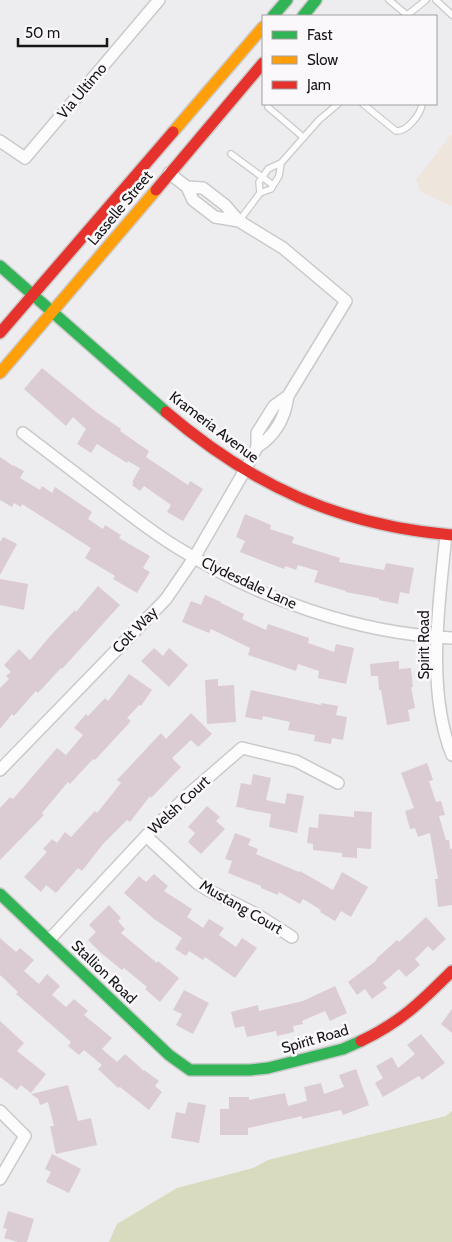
<svg xmlns="http://www.w3.org/2000/svg" width="452" height="1242" font-family="Cabin,sans-serif">
	<rect width="100%" height="100%" fill="#edecee"/>
	<path fill="#eee5dc" d="M452,134V206L421,192L416,180Z"/>
	<path fill="#d9dbbe" d="M452,1111V1242H109L117,1224L177,1188L253,1168L268,1160L446,1116Z"/>
	<path fill="#dbccd3" d="M42,368L96,412L121,429L120,431L149,451L146,457L188,485L190,481L203,489L183,521L167,512L171,505L144,486L140,491L132,485L134,483L132,482L140,468L128,461L127,463L97,444L91,453L77,444L86,429L73,417L66,426L24,389Z
		M0,457L13,466V465L24,471L20,478L40,490L42,486L52,493L55,487L92,512L88,519L103,529L105,525L121,535L119,538L150,556L143,568L150,572L137,593L113,579L115,576L85,558L91,548L22,504L21,507L14,503L12,507L0,500Z
		M245,514L271,525L270,529L294,537L292,543L340,558L339,562L384,570L386,563L414,568L409,594L400,592L398,604L379,600V598L345,592L346,591L314,582L318,571L298,565L296,570L285,566L284,569L240,552L245,541L236,537Z
		M3,537L17,544L0,575V542Z
		M0,579L28,584L24,610L0,605Z
		M98,586L120,605L62,669L61,668L38,693L36,691L14,716L12,714L0,729V688L9,679L6,676L11,672L4,665L19,649L30,660L51,635L75,610L76,612Z
		M205,595L221,602V603L244,614L242,619L266,630L268,624L309,638L308,643L334,652L336,644L354,648L346,684L318,678L319,671L298,664L296,671L248,655L250,648L211,629L209,633L182,622L191,601L201,605Z
		M154,648L163,656L169,648L188,665L169,687L141,661Z
		M399,661V669L411,668L413,687H411L415,708L408,710L410,721L387,725L381,690H379L378,676H371L370,664Z
		M129,674L152,690L141,706L139,705L127,718L131,721L95,760L93,759L70,784L68,782L42,813L44,815L0,860V808L10,797L13,799L57,748L66,755L83,735L74,728L86,714L88,716L105,698L108,701Z
		M218,679V686L234,685L236,722L207,724L205,680Z
		M251,690L321,705V703L338,706L336,715L347,717L343,740L332,738L331,744L314,741L315,735L288,730L290,722L263,716L262,720L245,717Z
		M191,713L212,734L198,747L191,740L172,758L181,767L151,798L150,796L130,822L127,820L103,844L82,871L78,868L56,893L46,885L41,892L24,877L47,852L43,849L52,839L57,843L65,832L71,837L95,811L97,813L121,783L117,780L161,733L166,739Z
		M427,763L433,780L429,781L436,802L441,801L445,815L439,816L446,840H449L450,849H452V905L438,907L435,879H438L430,833L418,837L415,828L410,829L405,811L414,808L401,773Z
		M253,774L271,778L266,800L285,804L287,793L304,796L297,833L269,827L271,814L244,809L245,807L243,808L236,807L241,783L251,785Z
		M207,806L220,817L216,821L225,829L201,854L188,842L195,833L188,827Z
		M354,811L372,812L371,849L357,848V858L342,857V853L313,850V844L307,843L309,827L318,828L319,814L354,817Z
		M235,833L251,839L248,845L258,849L256,854L299,872L300,871L333,890L342,872L368,887L351,917L341,911L335,921L320,912L321,910L303,899L300,904L279,892L278,895L261,888V886L228,873L232,861L225,859Z
		M154,874L168,886L164,891L192,909L187,917L203,928L209,919L224,928L219,935L236,947L242,938L257,948L235,978L205,957L203,960L189,951L186,956L175,949L182,938L154,919L124,893L139,876L146,882Z
		M109,905L121,918L118,921L125,929L121,933L157,963L158,961L179,978L160,1002L145,989L147,987L124,968L122,970L101,953L88,940L96,932L89,925Z
		M426,917L446,939L433,951L428,946L415,959L420,965L406,977L399,969L383,983L387,988L372,999L365,989L357,995L348,982L377,960L376,959L397,940L399,942Z
		M0,938L16,952L20,948L34,960L24,971L39,984L47,974L60,986L52,995L66,1007L74,999L88,1011L84,1015L112,1038L102,1049L117,1062L125,1054L144,1071V1070L159,1081L155,1086L162,1092L149,1110L120,1087L118,1088L98,1069L102,1065L84,1050L79,1055L68,1046L71,1042L16,994L18,992L0,975Z
		M335,986L347,1013L330,1021L325,1011L302,1021L303,1024L293,1026L294,1032L277,1036L276,1031L247,1037L244,1026L235,1028L231,1012L258,1005L259,1011L303,1001Z
		M184,990L209,1003L193,1034L176,1025L182,1014L173,1010Z
		M452,1009V1033L441,1024Z
		M0,1021L24,1043L17,1051L46,1074L31,1093L21,1085L17,1090L0,1077Z
		M421,1034L445,1063L422,1080L419,1076L383,1097L375,1083L383,1078L376,1066L392,1057L398,1068L415,1054L407,1045Z
		M356,1069L369,1105L343,1115L341,1110L302,1119V1116L248,1128V1135H220V1109H229V1097H249V1100L285,1093L288,1106L307,1101L304,1087L321,1083L324,1094L344,1087L339,1075Z
		M68,1085L78,1121L91,1118L97,1145L56,1154L50,1126H54L48,1102L40,1105L38,1099L31,1094Z
		M188,1102L206,1105L199,1143L171,1138L176,1112L185,1114Z
		M52,1154L81,1169L69,1193L46,1182L51,1172L45,1169Z
		M8,1211L34,1219L27,1242H18L4,1238L7,1229L3,1228Z"/>
	<g fill="none" stroke-linecap="round" stroke-linejoin="round">
		<defs>
			<path id="lane" d="M389,0L407,15
				M436,0L452,15
				M406,16L426,0
				M363,104L396,131C407,132 421,114 422,104
				M268,107L303,137
				M231,154L273,185
				M260,193L259,182L268,169L281,163L319,120L338,104
				M239,221L260,193L271,189L279,176L281,163"/>
			<path id="street" d="M0,141L25,158L159,0
				M169,173L187,187L193,200L215,217L239,221
				M187,187L203,188L225,205L239,221L283,248L346,301L288,396C285,418 276,435 257,447
				M23,433C54,457 85,480 116,504C136,519 156,535 178,548C260,599 355,633 452,638
				M446,535C439,603 426,690 452,755
				M0,770L166,599L194,558L245,470L257,447V433L274,406L288,396
				M146,836L197,883L208,890L256,914L292,937
				M49,940L146,836L190,793L242,748L296,761L338,783
				M0,1111L25,1136L0,1179"/>
			<path id="fast" d="M273,16L287,0
				M303,16L316,0
				M0,266L166,412
				M0,894L169,1055L190,1070H250L268,1068L343,1049L361,1041"/>
			<path id="slow" d="M173,132L263,27
				M0,373L156,190"/>
			<path id="jam" d="M156,190L263,63
				M0,333L173,132
				M166,412C253,486 338,525 452,535
				M361,1041C401,1022 421,1002 452,971"/>
		</defs>
		<use href="#lane" stroke="#cbcacb" stroke-width="8"/>
		<use href="#street" stroke="#cbcacb" stroke-width="14"/>
		<use href="#fast" stroke="#cbcacb" stroke-width="14"/>
		<use href="#slow" stroke="#cbcacb" stroke-width="14"/>
		<use href="#jam" stroke="#cbcacb" stroke-width="14"/>
		<use href="#lane" stroke="#fcfcfc" stroke-width="5.5"/>
		<use href="#street" stroke="#fcfcfc" stroke-width="11"/>
		<use href="#fast" stroke="#30b455" stroke-width="11"/>
		<use href="#slow" stroke="#ff9f0a" stroke-width="11"/>
		<use href="#jam" stroke="#e5322d" stroke-width="11"/>
	</g>
	<g text-anchor="middle" dominant-baseline="central" stroke-width="5" stroke-linejoin="round" paint-order="stroke">
		<g font-size="15" fill="#171617" stroke="#fbf8fc">
			<text transform="translate(82 91) rotate(-50)">Via Ultimo</text>
			<text transform="translate(120 208) rotate(-50)">Lasselle Street</text>
			<text transform="translate(214 427) rotate(37)">Krameria Avenue</text>
			<text transform="translate(249 583) rotate(25)">Clydesdale Lane</text>
			<text transform="translate(135 630) rotate(-46)">Colt Way</text>
			<text transform="translate(424 645) rotate(-90)">Spirit Road</text>
			<text transform="translate(179 805) rotate(-43)">Welsh Court</text>
			<text transform="translate(241 907) rotate(30)">Mustang Court</text>
			<text transform="translate(104 972) rotate(44)">Stallion Road</text>
			<text transform="translate(315 1039) rotate(-16)">Spirit Road</text>
		</g>
	</g>
	<rect x="262" y="15" width="175" height="90" fill="#fbf8fc" stroke="#a09ea0"/>
	<rect x="272" y="31" width="25" height="8" fill="#30b455" stroke="#a09ea0"/>
	<text x="307" y="40" font-size="15" fill="#171617">Fast</text>
	<rect x="272" y="56" width="25" height="8" fill="#ff9f0a" stroke="#a09ea0"/>
	<text x="307" y="65" font-size="15" fill="#171617">Slow</text>
	<rect x="272" y="81" width="25" height="8" fill="#e5322d" stroke="#a09ea0"/>
	<text x="307" y="90" font-size="15" fill="#171617">Jam</text>
	<path d="M18 38v8h89v-8" fill="none" stroke="#171617" stroke-width="2.5"/>
	<text x="25" y="38" font-size="15" fill="#171617" stroke="#fbf8fc" stroke-width="4" paint-order="stroke">50 m</text>
</svg>
